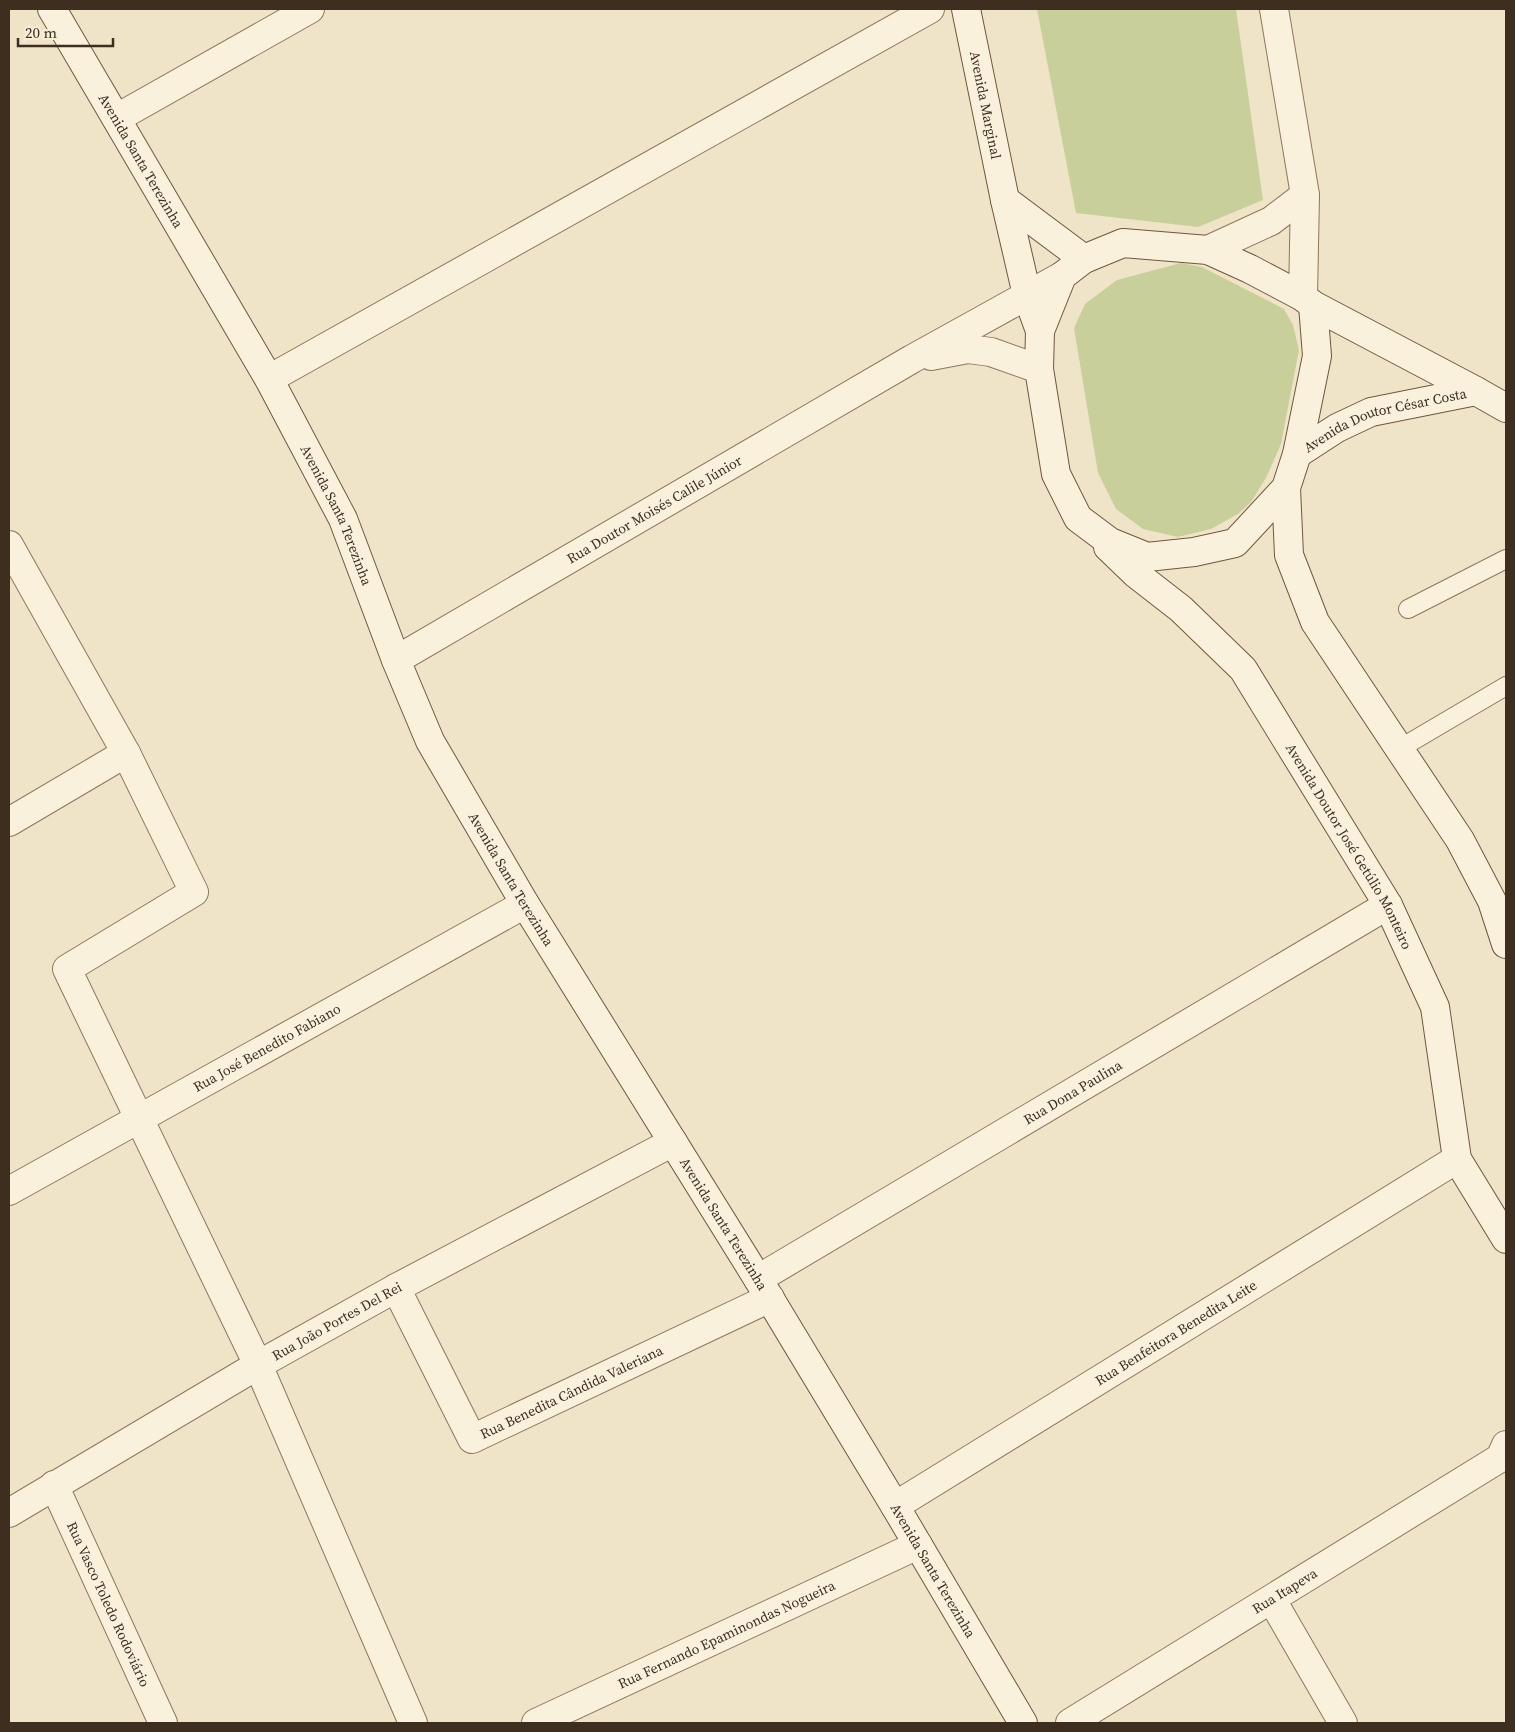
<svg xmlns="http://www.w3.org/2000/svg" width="1515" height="1732" font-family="'Source Serif 4',serif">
	<rect width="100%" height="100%" fill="#f0e4c8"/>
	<path fill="#c9cf9b" d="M1037,9H1236L1263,200L1198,227L1076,213Z
		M1181,263L1202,267L1284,309L1293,325L1299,350L1281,444L1266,478L1251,502L1238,514L1211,529L1178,537L1143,529L1116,509L1098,473L1074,328L1085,304L1117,280Z"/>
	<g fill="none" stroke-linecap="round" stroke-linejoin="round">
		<defs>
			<path id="lane" d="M1408,609L1506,559
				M1399,749L1506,686"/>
			<g id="street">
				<path d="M1274,9L1305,195L1303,297"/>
				<path d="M117,118L310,9"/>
				<path d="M1208,250L1271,221L1305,195"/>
				<path d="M931,356L968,349L991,352L1039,369"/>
				<path d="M269,379L930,9"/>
				<path d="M9,545L126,753L194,892L67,969L258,1365L413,1723"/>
				<path id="s1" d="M396,660L912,359L1062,276"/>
				<path d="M9,822L126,753"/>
				<path id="s2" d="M9,1191L525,904"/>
				<path id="s3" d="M758,1279L1388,905"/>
				<path id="s4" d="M396,1288L472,1439L770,1298"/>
				<path id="s5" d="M54,1485L163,1723"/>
				<path id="s6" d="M895,1506L1457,1159"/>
				<path id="s7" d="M9,1513L258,1365L396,1288L673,1142"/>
				<path d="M1272,1600L1343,1723"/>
				<path id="s8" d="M536,1723L918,1545"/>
				<path id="s9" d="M1070,1723L1500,1458L1506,1445"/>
			</g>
			<g id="secondary">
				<path id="s10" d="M52,9L269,379L343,519L396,660L430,741L525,904L758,1279L895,1506L1023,1723"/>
				<path id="s11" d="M966,9L1005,200L1027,295L1040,331"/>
				<path d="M1005,200L1084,259"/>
				<path d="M1313,305L1476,391L1506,408"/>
				<path id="s12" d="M1297,454L1337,428L1371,412L1476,391"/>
				<path d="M1286,488L1235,543L1194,552L1147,557L1110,542L1078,518L1056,474L1039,369L1040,331L1062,276L1084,259L1123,243L1208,250L1250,269L1303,297L1313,305L1317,356L1297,454L1286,488L1289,555L1315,622L1460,840L1492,901L1506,944"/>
				<path id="s13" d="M1108,547L1136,574L1181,609L1243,669L1388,905L1435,1007L1457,1159L1506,1239"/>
			</g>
		</defs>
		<use href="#lane" stroke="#8d765c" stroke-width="20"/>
		<use href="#street" stroke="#8d765c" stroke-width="30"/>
		<use href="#secondary" stroke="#6f573f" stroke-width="30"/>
		<use href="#lane" stroke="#faf1dc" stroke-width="18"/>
		<use href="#street" stroke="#faf1dc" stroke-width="28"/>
		<use href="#secondary" stroke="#faf1dc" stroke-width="28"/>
	</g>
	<g text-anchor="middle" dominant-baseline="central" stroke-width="4" stroke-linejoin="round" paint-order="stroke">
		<g font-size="14" fill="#3d2e20" stroke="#f7eed8">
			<text stroke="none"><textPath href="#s11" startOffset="98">Avenida Marginal</textPath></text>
			<text stroke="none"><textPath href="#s10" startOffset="176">Avenida Santa Terezinha</textPath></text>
			<text stroke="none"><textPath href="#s12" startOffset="96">Avenida Doutor César Costa</textPath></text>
			<text stroke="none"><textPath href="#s1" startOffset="299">Rua Doutor Moisés Calile Júnior</textPath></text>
			<text stroke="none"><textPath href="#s10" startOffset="581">Avenida Santa Terezinha</textPath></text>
			<text stroke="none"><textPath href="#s13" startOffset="389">Avenida Doutor José Getúlio Monteiro</textPath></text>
			<text stroke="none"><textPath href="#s10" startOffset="986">Avenida Santa Terezinha</textPath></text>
			<text stroke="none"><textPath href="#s2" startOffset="295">Rua José Benedito Fabiano</textPath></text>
			<text stroke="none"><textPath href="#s3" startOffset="366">Rua Dona Paulina</textPath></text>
			<text stroke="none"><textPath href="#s10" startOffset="1391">Avenida Santa Terezinha</textPath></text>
			<text stroke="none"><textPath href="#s7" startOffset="380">Rua João Portes Del Rei</textPath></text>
			<text stroke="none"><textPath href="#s6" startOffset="330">Rua Benfeitora Benedita Leite</textPath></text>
			<text stroke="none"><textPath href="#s4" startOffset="279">Rua Benedita Cândida Valeriana</textPath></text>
			<text stroke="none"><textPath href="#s10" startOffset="1796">Avenida Santa Terezinha</textPath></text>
			<text stroke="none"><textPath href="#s9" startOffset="252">Rua Itapeva</textPath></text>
			<text stroke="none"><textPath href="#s5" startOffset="131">Rua Vasco Toledo Rodoviário</textPath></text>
			<text stroke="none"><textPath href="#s8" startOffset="210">Rua Fernando Epaminondas Nogueira</textPath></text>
		</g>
	</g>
	<rect width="1515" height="1732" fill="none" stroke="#3d2e20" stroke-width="20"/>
	<path d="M18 38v8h95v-8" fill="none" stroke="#3d2e20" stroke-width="2.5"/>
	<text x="25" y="38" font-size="15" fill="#3d2e20" stroke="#f7eed8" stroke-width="4" paint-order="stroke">20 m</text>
</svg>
